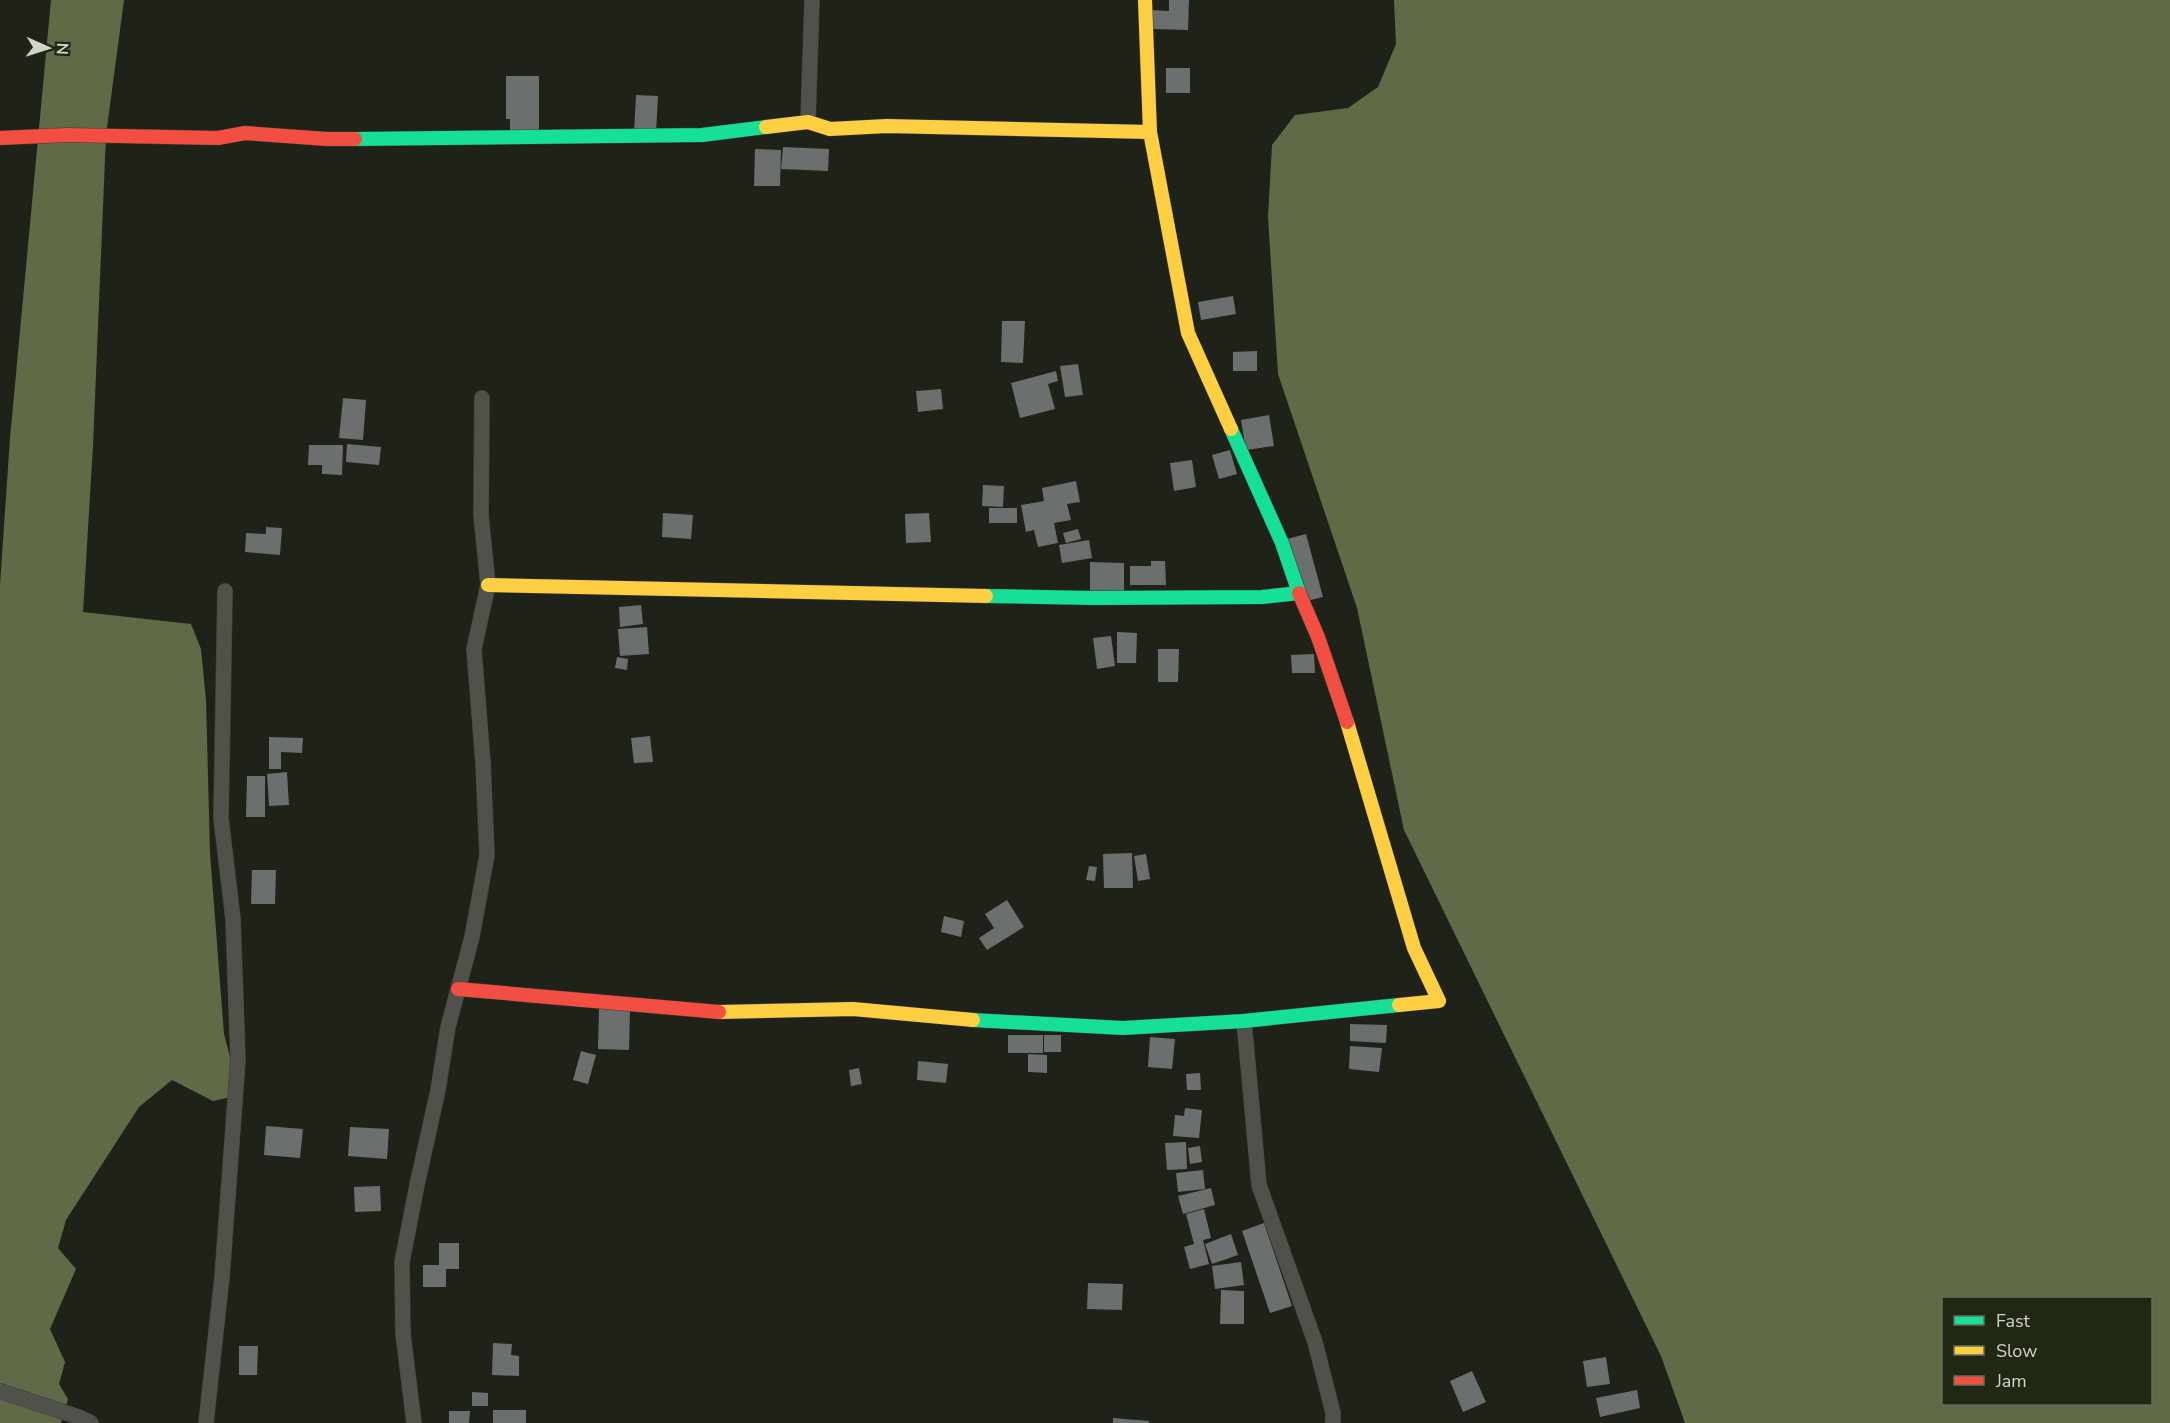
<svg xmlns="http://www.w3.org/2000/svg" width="2170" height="1423" font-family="'Nunito Sans',sans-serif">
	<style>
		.water { fill: #5f6b46; fill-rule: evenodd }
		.building { fill: #6b6f6e }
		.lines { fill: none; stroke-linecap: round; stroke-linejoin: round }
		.street-casing { stroke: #3b3e35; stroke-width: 16 }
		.fast-casing { stroke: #3b3e35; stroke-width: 15 }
		.slow-casing { stroke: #3b3e35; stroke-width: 15 }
		.jam-casing { stroke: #3b3e35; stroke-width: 15 }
		.street { stroke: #4f514a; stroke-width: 15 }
		.fast { stroke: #16e098; stroke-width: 14 }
		.slow { stroke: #ffcf43; stroke-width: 14 }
		.jam { stroke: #f24e42; stroke-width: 14 }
	</style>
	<rect width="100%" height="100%" fill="#1f2218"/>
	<path class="water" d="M51 0H124L106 135 93 446 83 612 191 624 201 649 206 700 210 853 224 1034 240 1095 213 1101 172 1080 139 1107 66 1220 58 1248 76 1269 50 1329 65 1362 59 1384 68 1399 61 1423H0V585L10 438Z
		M1394 0H2170V1423H1685L1661 1356 1404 830 1357 608 1278 374 1268 217 1272 145 1295 115 1348 108 1378 87 1396 44ZM2150 1298V1404H1944V1298Z"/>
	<path class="building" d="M1169 0H1189L1188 30 1152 29V10L1169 11Z
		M1166 68H1190V93H1166Z
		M506 76H539V135H510V119H506Z
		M636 95 658 96 656 134 634 133Z
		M783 147 829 149 828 171 781 169Z
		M755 149 781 150 780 186H754Z
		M1233 296 1236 314 1201 320 1198 302Z
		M1002 321H1025L1023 363 1001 362Z
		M1257 351V371H1233V352Z
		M1078 364 1083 395 1065 397 1060 366Z
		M1056 371 1058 381 1048 384 1055 409 1020 418 1011 383Z
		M941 389 943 409 918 412 916 391Z
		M343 398 366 400 363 440 339 438Z
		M1269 415 1274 446 1246 450 1241 420Z
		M347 444 381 447 379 465 346 462Z
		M309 445H343L342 475 322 474V465H308Z
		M1230 450 1237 474 1219 479 1212 455Z
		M1192 460 1196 487 1174 491 1170 463Z
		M1076 481 1080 502 1067 504 1071 520 1054 523 1058 543 1038 547 1034 530 1026 532 1021 505 1044 501 1042 488Z
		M983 485 1004 486 1003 507 982 506Z
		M989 508H1017V523H989Z
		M663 513 693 515 691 539 662 537Z
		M929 513 931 542 906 543 905 514Z
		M266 527 282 528 280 555 245 552 246 533 266 534Z
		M1078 529 1081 539 1066 543 1063 533Z
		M1306 534 1323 597 1303 602 1287 539Z
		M1089 540 1092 558 1062 563 1059 545Z
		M1151 561H1165L1166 585H1130V566H1151Z
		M1090 562 1124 563V592H1090Z
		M641 605 643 624 620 627 619 607Z
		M647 627 649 654 620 656 618 629Z
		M1117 632 1137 633 1136 663H1117Z
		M1111 636 1115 666 1097 669 1093 638Z
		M1158 649H1179L1178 682H1158Z
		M1314 654 1315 673H1292L1291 655Z
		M617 657 628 659 627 670 615 668Z
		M650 736 653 762 634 763 631 738Z
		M269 737 303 738 302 753 281 752V769H269Z
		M287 772 289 805 269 806 267 774Z
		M247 776H265V817H246Z
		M1132 853 1133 888H1104L1103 854Z
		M1146 854 1150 879 1138 881 1134 856Z
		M1089 866 1097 867 1095 881 1086 880Z
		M252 870H276L275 904H251Z
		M1007 900 1024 927 987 950 979 938 994 928 985 914Z
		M944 916 964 921 961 937 941 932Z
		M599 1009 630 1010 629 1050 598 1049Z
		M1350 1024 1387 1025 1386 1043 1350 1041Z
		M1008 1035H1043V1053H1008Z
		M1044 1035H1061V1052H1044Z
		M1150 1037 1175 1039 1172 1069 1148 1067Z
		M1350 1046 1382 1048 1379 1072 1349 1069Z
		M581 1051 596 1055 588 1084 573 1080Z
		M1028 1054 1047 1055V1073L1028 1072Z
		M918 1061 948 1064 946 1083 917 1080Z
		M859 1068 862 1084 851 1086 849 1070Z
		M1200 1073 1201 1090H1187L1186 1074Z
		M1185 1108 1202 1110 1199 1138 1173 1136 1175 1115 1184 1116Z
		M266 1126 303 1129 300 1158 264 1155Z
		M350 1127 389 1129 387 1159 348 1156Z
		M1186 1142 1187 1169 1167 1170 1165 1143Z
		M1200 1146 1202 1162 1190 1164 1188 1148Z
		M1203 1170 1205 1189 1178 1192 1176 1173Z
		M380 1186 381 1211 355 1212 354 1187Z
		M1211 1188 1215 1205 1183 1214 1178 1196Z
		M1204 1209 1211 1238 1203 1240 1209 1264 1190 1269 1184 1247 1194 1244 1186 1214Z
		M1264 1223 1292 1306 1270 1313 1242 1231Z
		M1231 1234 1238 1255 1212 1264 1205 1244Z
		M439 1243H459V1269H446V1287H423V1265H439Z
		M1241 1262 1244 1285 1215 1289 1212 1266Z
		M1088 1283 1123 1284 1122 1310 1087 1309Z
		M1221 1290 1244 1291V1324H1220Z
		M493 1343 512 1344 511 1355 519 1356V1376L492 1375Z
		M239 1346H258L257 1375H239Z
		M1606 1357 1610 1384 1587 1387 1583 1361Z
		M1472 1371 1486 1402 1463 1412 1450 1381Z
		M1637 1390 1640 1408 1600 1417 1596 1398Z
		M472 1392 488 1393V1406H472Z
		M493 1410H526V1423H493Z
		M449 1411H470L469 1423H449Z
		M1113 1418 1149 1421V1423H1113Z"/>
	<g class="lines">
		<defs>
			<path id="street" d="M808 122 812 0
				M1244 1021 1259 1185 1315 1342 1333 1413V1423
				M0 1391 79 1417 91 1423
				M206 1423 222 1277 238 1060 233 919 221 818 225 591
				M414 1423 403 1334 402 1262 417 1185 438 1090 448 1027 472 937 487 855 483 763 474 649 488 585 481 515 482 398"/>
			<path id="fast" d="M355 139 702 135 766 127
				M986 596 1094 598 1262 597 1299 593 1282 543 1231 429
				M973 1020 1123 1028 1244 1021 1399 1005"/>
			<path id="slow" d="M1145 0 1150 132 1188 333 1231 429
				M766 127 808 122 830 129 887 126 1150 132
				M488 585 986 596
				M1347 722 1414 948 1439 1001 1399 1005
				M719 1012 853 1009 973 1020"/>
			<path id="jam" d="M0 138 67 135 218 138 245 133 327 139H355
				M1299 593 1318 637 1347 722
				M458 989 719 1012"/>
		</defs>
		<use href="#street" class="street-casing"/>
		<use href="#fast" class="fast-casing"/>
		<use href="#slow" class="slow-casing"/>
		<use href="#jam" class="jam-casing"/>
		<use href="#street" class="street"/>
		<use href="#fast" class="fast"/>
		<use href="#slow" class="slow"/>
		<use href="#jam" class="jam"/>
	</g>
	<rect x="1942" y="1297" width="210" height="108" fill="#202713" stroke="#676d5c" stroke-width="1.5"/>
	<rect x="1954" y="1316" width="30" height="9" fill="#16e098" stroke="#676d5c" stroke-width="1.5"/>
	<text x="1996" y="1327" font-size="18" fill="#d1d5c9">Fast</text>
	<rect x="1954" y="1346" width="30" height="9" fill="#ffcf43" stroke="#676d5c" stroke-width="1.5"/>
	<text x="1996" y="1357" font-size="18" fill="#d1d5c9">Slow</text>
	<rect x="1954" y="1376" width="30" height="9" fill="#f24e42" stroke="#676d5c" stroke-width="1.5"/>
	<text x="1996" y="1387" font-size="18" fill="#d1d5c9">Jam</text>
	<g transform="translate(48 48) rotate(93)" stroke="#202713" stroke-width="4.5" paint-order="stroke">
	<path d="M0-4.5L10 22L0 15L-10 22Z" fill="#d1d5c9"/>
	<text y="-9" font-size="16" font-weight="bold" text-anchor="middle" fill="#d1d5c9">N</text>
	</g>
</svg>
